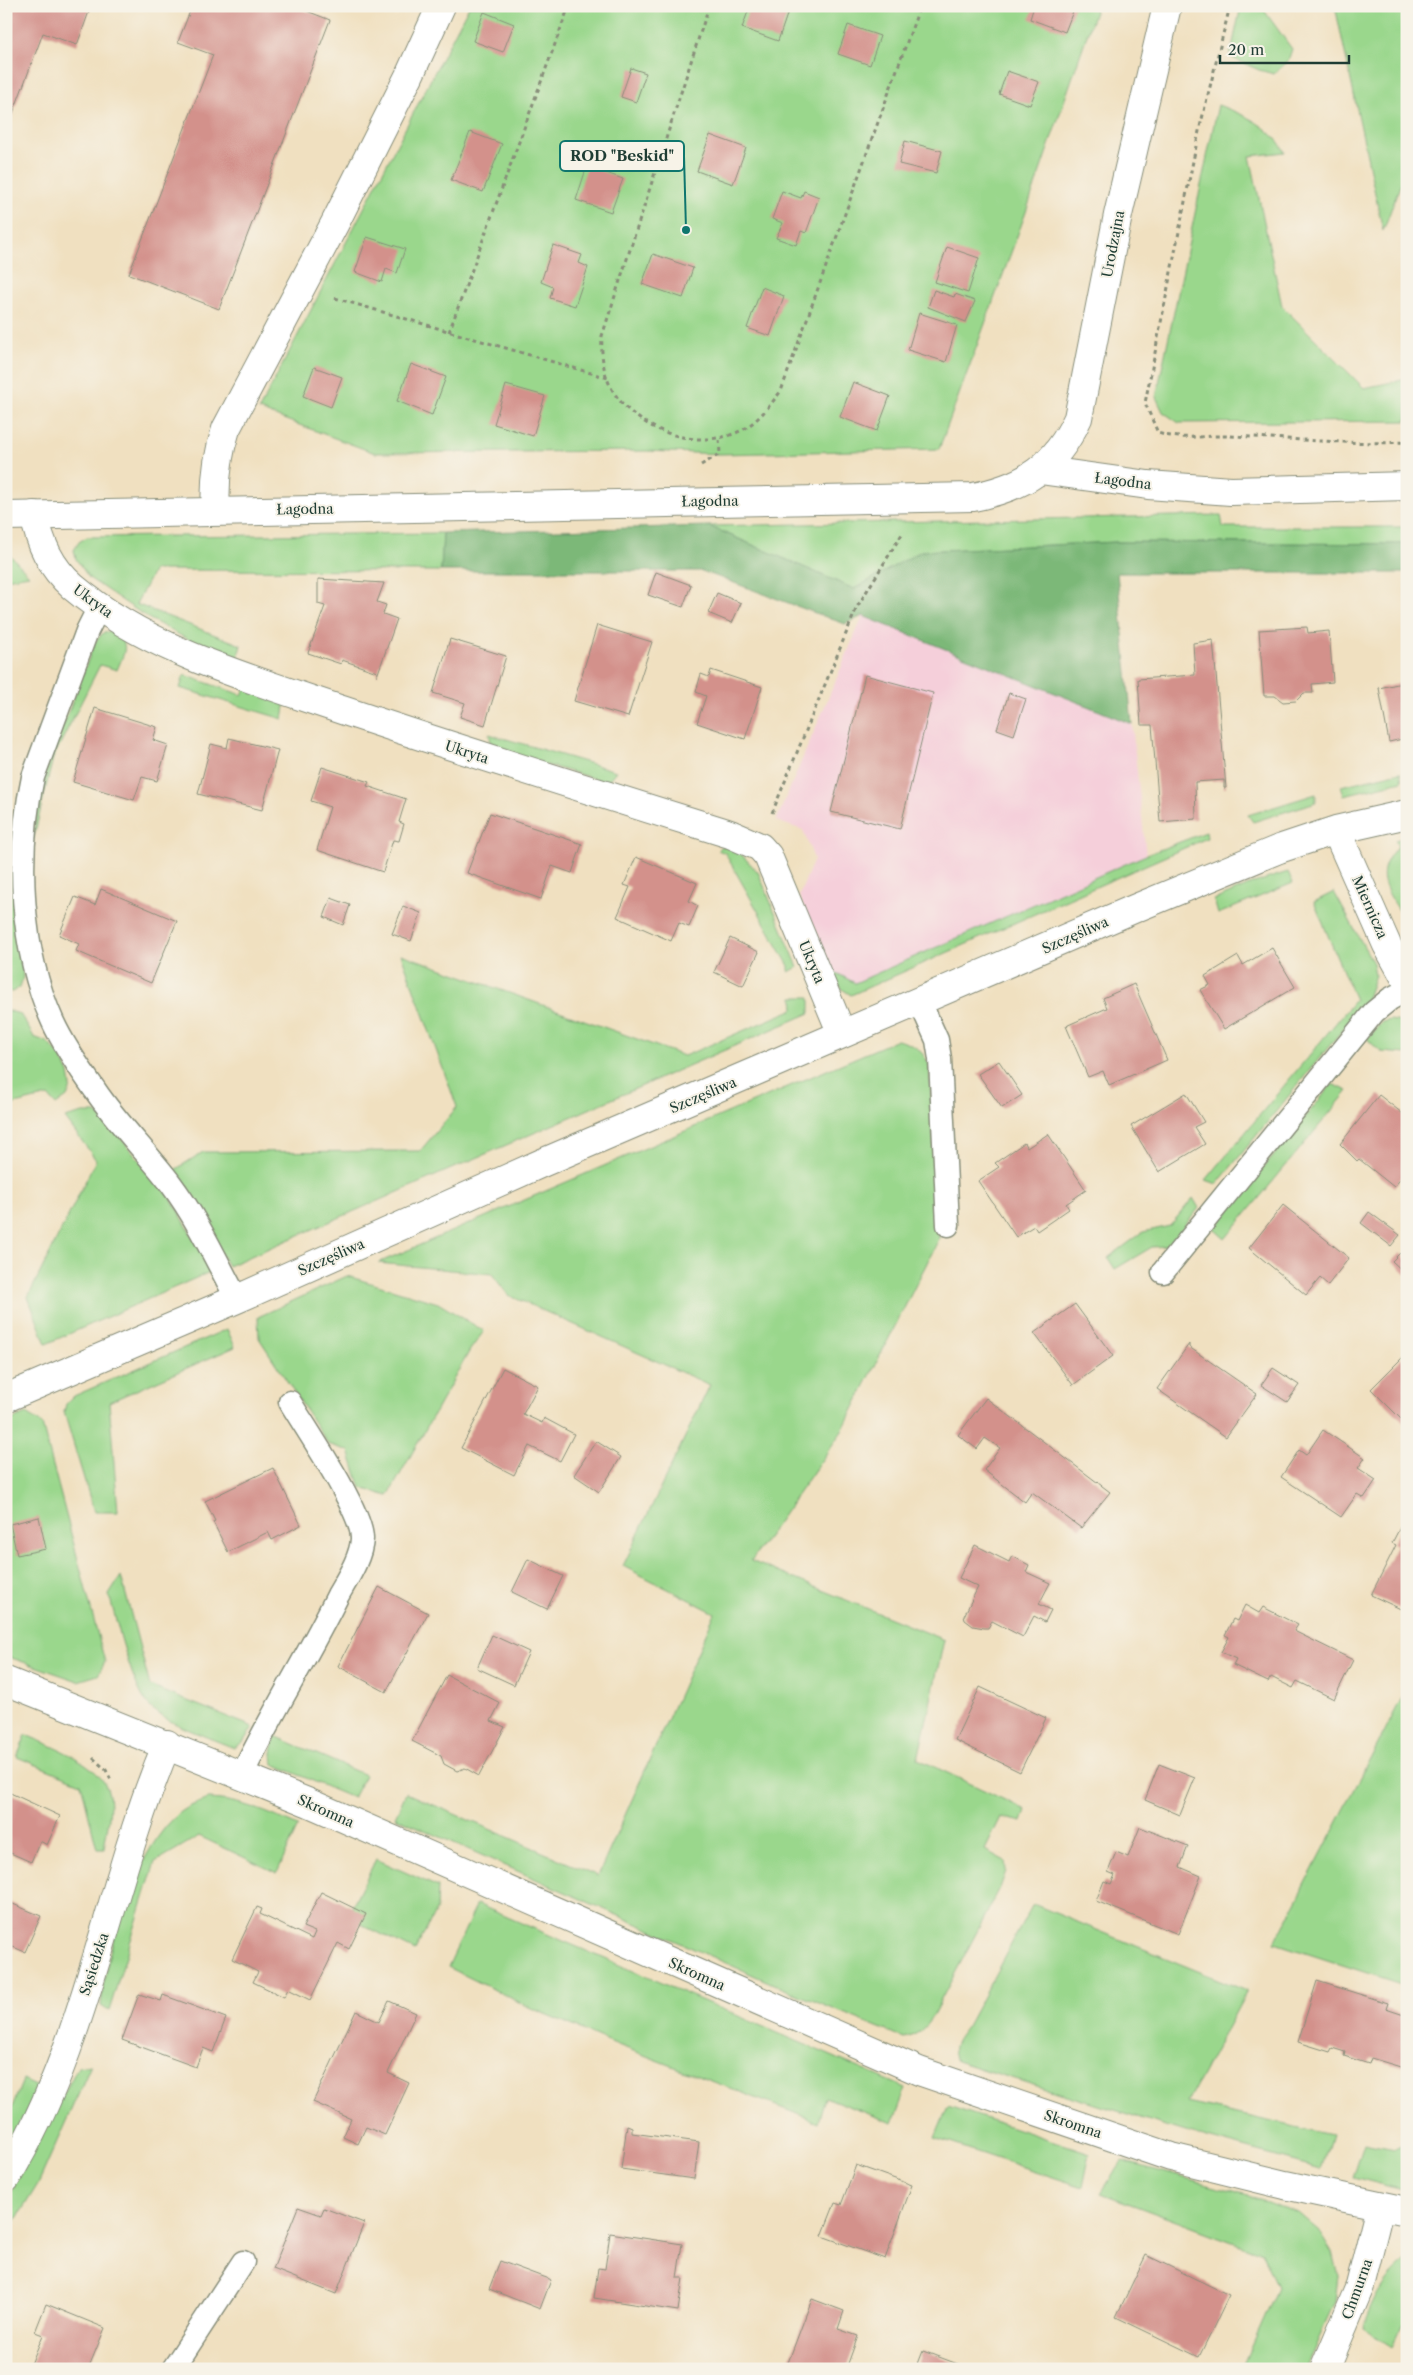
<svg xmlns="http://www.w3.org/2000/svg" width="1413" height="2375" font-family="'Libre Caslon Text',serif">
	<style>
		.built { fill: #f5cfda }
		.green { fill: #9ad78c; stroke: #5c8a60 }
		.forest { fill: #7bb878; stroke: #4d7a56 }
		.building { fill: #d3918b }
		.lines { fill: none; stroke-linecap: round; stroke-linejoin: round }
		.service-casing { stroke: #888e7a; stroke-width: 25 }
		.minor-casing { stroke: #888e7a; stroke-width: 30 }
		.tertiary-casing { stroke: #888e7a; stroke-width: 30 }
		.path { stroke: #888e7a; stroke-width: 3; stroke-dasharray: 4 4; stroke-linecap: butt }
		.service { stroke: #fff; stroke-width: 22 }
		.minor { stroke: #fff; stroke-width: 28 }
		.tertiary { stroke: #fff; stroke-width: 28 }
		.labels { text-anchor: middle; stroke-width: 4; stroke-linejoin: round; paint-order: stroke }
		.street-label { font-size: 14px; fill: #1f3d34; stroke: #f7f3e8 }
		.leader { fill: none; stroke: #0f766e; stroke-width: 2 }
		.callout-dot { fill: #0f766e; stroke: #f7f3e8; stroke-width: 2 }
		.callout { fill: #f7f3e8; stroke: #0f766e; stroke-width: 2 }
		.callout-label { font-size: 15px; text-anchor: middle; font-weight: bold; fill: #1f3d34 }
	</style>
	<rect width="100%" height="100%" fill="#f7f3e8"/>
	<filter id="ink" filterUnits="userSpaceOnUse"><feTurbulence type="fractalNoise" baseFrequency=".02" numOctaves="2"/><feDisplacementMap in="SourceGraphic" scale="10" xChannelSelector="R" yChannelSelector="G"/><feConvolveMatrix kernelMatrix="1 2 1 2 8 2 1 2 1" color-interpolation-filters="sRGB"/></filter>
	<filter id="wash" filterUnits="userSpaceOnUse"><feTurbulence type="fractalNoise" baseFrequency=".0096" numOctaves="4" result="noise"/><feDisplacementMap in="SourceGraphic" scale="20" xChannelSelector="R" yChannelSelector="G"/><feGaussianBlur stdDeviation="1.12" result="paint"/><feColorMatrix in="noise" values="0 0 0 0 0 0 0 0 0 0 0 0 0 0 0 0 0 1.4 0 .05"/><feComposite in="paint" operator="in"/></filter>
	<g filter="url(#wash)">
		<rect width="100%" height="100%" fill="#f0e0c0"/>
		<path class="built" d="M863 616 1132 724 1146 855 855 983 829 969 799 896 814 859 803 830 776 821Z"/>
		<path class="green" d="M469 6H1097L1026 212 939 449 720 454 646 451 375 453 259 410Z
			M1241 6H1261L1292 49 1288 61 1274 74 1259 70 1230 57Z
			M1335 6H1407V167L1383 231Z
			M1218 105C1245 115 1271 126 1285 152L1250 156 1282 306 1364 388 1407 379V421L1179 423 1163 412 1156 397Z
			M1221 515 1223 527H1407V544L1117 542 921 551 854 589 709 526Z
			M443 533 441 571 154 570 136 604 241 645 237 660 187 639 148 618 89 578 76 559 74 550 79 542 87 537Z
			M6 553 13 558 29 575 6 579Z
			M111 631C131 643 125 651 117 670L100 665 53 758 32 845 39 789 95 642 103 633Z
			M184 675 242 695 246 686 286 700 283 719 180 688Z
			M489 734 616 771 607 782 493 750Z
			M1400 772 1402 781 1344 795 1341 786Z
			M1316 794V802L1253 822 1248 815Z
			M1206 832 1207 838 851 995 842 989 829 969 855 983 1146 855Z
			M1407 837V923C1389 892 1369 877 1398 846L1395 840Z
			M729 846 737 850 758 872 798 967 789 972V966L725 853 718 850 721 847Z
			M7 864 14 868 23 977 20 987 12 992 6 991Z
			M1288 872 1293 883 1218 914 1214 900 1254 883Z
			M1334 892 1373 963 1375 975 1366 1001 1217 1184 1206 1180 1355 1000 1314 902Z
			M401 954 684 1056 794 1009 793 997H810V1013L228 1266 173 1171 203 1152 420 1151 457 1107Z
			M6 1010 20 1014 34 1037 47 1042 60 1055 69 1073 71 1087 67 1097 56 1105 48 1096 6 1106Z
			M1390 1020 1407 1023V1054L1381 1052 1367 1039 1382 1022Z
			M897 1040C914 1044 921 1049 929 1064L939 1239 842 1431 751 1561 944 1640 918 1759 1026 1810 1022 1822 1001 1817 985 1850 1005 1861 1006 1871 1000 1888 932 2017C924 2029 918 2035 904 2038L787 1990 395 1817 406 1793 598 1876 715 1613 623 1566 710 1385 508 1295 492 1274 378 1263Z
			M1332 1084 1348 1091 1225 1239 1214 1229Z
			M83 1113H96L107 1121 171 1198 212 1271 46 1344 28 1297 96 1160 65 1118Z
			M1193 1198 1199 1208 1169 1246 1152 1247 1115 1269 1108 1258 1143 1232 1170 1226Z
			M347 1276 438 1303 484 1331 470 1350 388 1496 361 1488 349 1451 328 1444 259 1338 258 1317Z
			M227 1329 235 1347 109 1402 118 1512H94L64 1412 66 1404 74 1396Z
			M26 1414 42 1424 105 1662 98 1675 78 1681 6 1656V1422Z
			M121 1576 150 1686 253 1727 243 1742 234 1748C213 1739 162 1722 149 1706 132 1687 117 1622 109 1595Z
			M1407 1688V1986L1275 1943Z
			M26 1735C51 1746 104 1764 109 1795 112 1812 106 1832 104 1849H97L81 1783 17 1757Z
			M275 1736 365 1775 353 1798 273 1764 272 1753Z
			M208 1799C241 1800 268 1813 298 1826L277 1873 199 1836 155 1862 109 2011 101 2006C105 1953 133 1859 172 1820 182 1809 194 1804 208 1799Z
			M376 1859 438 1887 437 1908 415 1951 361 1924 352 1907Z
			M477 1904 906 2088 893 2123 825 2097 818 2122 618 2045 531 2008 448 1967Z
			M1033 1904 1247 1991 1187 2103 1331 2135 1321 2169 1189 2133 956 2061C949 2046 958 2038 967 2026Z
			M91 2065 38 2184 6 2236V2201L78 2067Z
			M23 2080 38 2087 6 2158V2122Z
			M948 2106 1090 2153 1083 2187 935 2138Z
			M1364 2143 1395 2149 1407 2143V2191L1353 2177Z
			M1122 2161 1263 2199 1298 2213 1319 2231 1332 2252 1338 2277 1335 2301 1305 2369H1242L1278 2288 1262 2253 1101 2193Z
			M1407 2261V2318L1393 2347 1363 2327C1373 2300 1383 2278 1407 2261Z"/>
		<path class="forest" d="M709 526 854 589 921 551 1117 542 1407 544V573H1117L1132 724 863 616 845 624 702 571H441L443 533Z"/>
		<g id="blocks">
			<path class="building" d="M6 6H91L77 45 43 33 6 132Z
				M192 6H294L330 20 219 309 129 274 213 55 178 42Z
				M750 6H790L778 41 742 28Z
				M1034 6H1075L1065 32 1030 19Z
				M484 12 514 24 503 52 473 41Z
				M848 25 880 36 870 65 838 54Z
				M631 68 646 73 636 102 621 97Z
				M1007 71 1039 82 1030 105 999 94Z
				M470 132 502 144 483 192 451 180Z
				M710 135 746 148 733 184 697 171Z
				M905 141 942 151 936 173 899 164Z
				M587 166 623 179 611 212 576 200Z
				M782 191 801 198 804 191 819 197 806 233 801 231 796 245 776 238 783 223 772 219Z
				M367 237 405 249 397 273 386 269 382 282 355 272Z
				M553 245 582 255 579 263 588 267 575 306 550 298 553 287 541 282Z
				M947 247 979 258 968 293 935 282Z
				M653 254 693 268 683 298 642 284Z
				M762 287 784 296 770 336 747 328Z
				M934 290 954 297 955 294 975 301 966 322 928 307Z
				M919 313 957 325 946 362 908 350Z
				M411 364 446 377 432 415 397 401Z
				M314 367 342 377 331 407 303 396Z
				M853 382 890 396 877 431 840 417Z
				M506 385 545 396 533 436 494 424Z
				M656 572 691 585 683 607 648 595Z
				M318 579 384 583 377 602 386 605 383 614 397 619 377 676V672L342 660 341 664 308 653 325 606 318 604Z
				M717 593 741 603 732 623 708 613Z
				M597 625 652 642 628 717 574 701Z
				M1307 627 1308 633 1329 631 1333 682 1312 684 1313 693H1304L1296 701 1283 702 1275 696H1264L1259 630Z
				M450 639 506 656 485 725 460 717 465 703 433 693Z
				M1213 640 1226 788H1224V780L1195 782 1196 819 1160 822 1152 725H1141L1138 679 1195 675 1193 643Z
				M711 670 762 687 745 739 697 723 706 696 696 692 701 674 709 677Z
				M865 675 933 693 900 829 831 812Z
				M1407 682V738L1389 742 1379 688Z
				M1009 693 1026 699 1014 735 997 729Z
				M95 708 157 727 153 740 168 745 157 781 142 777 134 800 73 782Z
				M229 738 278 750 262 810 198 794 211 744 227 748Z
				M322 767 369 782 367 786 406 799 399 822 404 824 399 841 393 840 383 872 317 850 330 807 311 801Z
				M490 813 582 844 572 873 552 866 541 899 467 873Z
				M636 857 697 883 689 901 698 906 689 927 679 923 671 941 617 917 630 887 624 885Z
				M101 889 177 921 151 983 76 951 79 944 59 935 75 897 95 905Z
				M331 898 350 905 343 925 324 917Z
				M403 906 421 913 411 941 392 934Z
				M730 938 759 952 743 986 714 972Z
				M1272 948 1295 987 1224 1029 1200 990 1210 985 1205 976 1238 956 1243 965Z
				M1134 984 1167 1060 1109 1085 1103 1071 1088 1077 1066 1026 1107 1008 1103 998Z
				M999 1061 1022 1095 1002 1108 978 1074Z
				M1186 1093 1204 1122 1194 1127 1205 1144 1159 1172 1131 1126Z
				M1379 1095 1407 1117V1171L1394 1187 1359 1159 1357 1161 1340 1144Z
				M1048 1134 1086 1190 1066 1204 1069 1209 1037 1231 1034 1226 1016 1237 978 1181 999 1167 995 1163 1024 1143 1027 1148Z
				M1283 1205 1349 1258 1328 1285 1320 1278 1306 1295 1249 1248Z
				M1369 1212 1400 1235 1391 1246 1361 1223Z
				M1400 1253 1407 1260V1275L1392 1261Z
				M1075 1304 1113 1356 1073 1385 1034 1333Z
				M1189 1344V1347L1257 1394 1226 1437 1157 1389Z
				M1407 1353V1425L1371 1389Z
				M503 1368 538 1386 523 1414 542 1423 544 1418 574 1434 560 1461 529 1446 514 1475 461 1448Z
				M1273 1368 1299 1385 1287 1402 1261 1385Z
				M986 1398 1110 1492 1081 1528 1032 1492 1025 1502 984 1470 1000 1448 985 1438 977 1449 958 1435Z
				M1323 1430 1365 1458 1358 1468 1376 1480 1364 1498 1357 1494 1341 1517 1281 1477 1299 1450 1306 1455Z
				M596 1441 621 1457 599 1492 574 1475Z
				M273 1468 301 1525 272 1540 268 1532 228 1552 213 1522 215 1521 205 1501Z
				M1407 1514V1612L1371 1595 1396 1545 1392 1543Z
				M39 1517 46 1549 17 1555 10 1524Z
				M975 1545 1009 1562 1012 1556 1029 1565 1026 1572 1050 1583 1039 1604 1051 1610 1045 1622 1034 1616 1023 1637 992 1621 988 1628H984L973 1626 965 1620 964 1616 978 1587 959 1578Z
				M528 1559 563 1576 547 1609 512 1592Z
				M379 1587 428 1613 386 1692 338 1666Z
				M1245 1605 1259 1613 1263 1607 1298 1625 1294 1631 1353 1660 1334 1699 1297 1681 1293 1688 1271 1677 1268 1682 1233 1665 1236 1659 1221 1652 1229 1637 1225 1635 1233 1619 1237 1621Z
				M492 1635 529 1652 514 1685 477 1668Z
				M447 1675 500 1703 491 1721 505 1727 479 1776 465 1768 457 1771 444 1764 441 1756 412 1741Z
				M980 1687 1046 1718 1020 1772 955 1740Z
				M1159 1764 1195 1778 1180 1815 1145 1800Z
				M6 1791 60 1816 47 1845 40 1841 31 1862 6 1851Z
				M1140 1827 1188 1846 1180 1867 1201 1876 1178 1934 1096 1901 1104 1881 1111 1884 1115 1875 1108 1872 1116 1852 1128 1857Z
				M321 1892 366 1914 349 1949 338 1943 310 2000 288 1989 284 1997 253 1982 258 1972 232 1959 257 1907 262 1909 260 1914 312 1939 315 1932 303 1927Z
				M6 1901 41 1916 25 1952 6 1944Z
				M1317 1981 1388 2003 1386 2009 1407 2016V2069L1371 2058 1369 2064 1344 2056 1345 2052 1332 2048 1330 2052 1298 2042Z
				M139 1994 161 2001 163 1995 226 2018 213 2052 203 2048 196 2067 122 2040Z
				M389 2001 416 2013 388 2073 409 2083 385 2135 366 2127 358 2144 343 2137 351 2119 313 2102 356 2011 379 2022Z
				M627 2125 632 2127V2133L699 2142 694 2179 621 2169Z
				M856 2165 912 2185 885 2259 822 2236 835 2203 841 2205Z
				M298 2207 321 2215 324 2208 364 2223 336 2294 273 2269Z
				M610 2233 682 2244 677 2278H683L678 2311 594 2298 598 2268 605 2269Z
				M1146 2255 1229 2295 1199 2357 1116 2317Z
				M500 2261 551 2280 540 2309 489 2289Z
				M812 2299 844 2311 838 2329 858 2336 846 2369 786 2368Z
				M46 2304 105 2328 88 2369H29L43 2335 35 2332Z
				M923 2351 971 2369H916Z"/>
		</g>
	</g>
	<g filter="url(#ink)">
		<use href="#blocks" fill-opacity="0" stroke="#888e7a" stroke-width="1"/>
		<g class="lines">
			<defs>
				<path id="service" d="M99 607 87 631 33 777C16 854 20 950 53 1022 64 1046 80 1069 95 1090 117 1123 147 1152 171 1184 198 1220 216 1260 237 1299
					M919 1000 937 1040 940 1059 948 1225
					M1163 1272 1374 1012 1390 999 1407 990
					M242 1775C271 1714 308 1656 338 1595 347 1579 361 1558 362 1539 363 1512 306 1429 290 1402
					M173 2369 243 2262"/>
				<path id="minor" d="M1040 470 1148 485 1231 491 1407 486
					M216 511C214 482 217 457 226 429L335 223 409 76 441 6
					M34 515C40 543 50 567 73 587 149 651 252 679 345 711 473 754 602 794 730 834L760 847 768 856 842 1034
					M1336 830 1387 945 1407 981
					M6 1398 237 1299 542 1163 1136 908 1279 849 1336 830 1407 814
					M6 1681 307 1802 919 2071 1171 2157 1285 2185 1407 2211
					M6 2178C88 2046 107 1886 167 1744
					M1325 2369 1360 2286 1380 2206"/>
				<path id="tertiary" d="M6 516 973 497C1025 487 1055 467 1078 418L1118 215 1167 6"/>
			</defs>
			<use href="#service" class="service-casing"/>
			<use href="#minor" class="minor-casing"/>
			<use href="#tertiary" class="tertiary-casing"/>
			<path class="path" d="M709 6 602 336C601 355 603 374 613 391 638 432 701 453 744 429 760 419 770 405 781 391L920 6
				M1230 6 1199 131 1145 403 1158 433C1182 441 1206 435 1230 436 1289 438 1348 445 1407 442
				M335 298 608 378
				M449 332 569 6
				M701 465 720 454 719 438
				M772 813 857 607 902 534
				M93 1758 106 1770 112 1782"/>
			<use href="#service" class="service"/>
			<use href="#minor" class="minor"/>
			<use href="#tertiary" class="tertiary"/>
		</g>
	</g>
	<g class="labels">
		<g class="street-label">
			<text transform="translate(1113 244) rotate(-79)" y="5">Urodzajna</text>
			<text transform="translate(1123 481) rotate(7)" y="5">Łagodna</text>
			<text transform="translate(710 501) rotate(-1)" y="5">Łagodna</text>
			<text transform="translate(305 509) rotate(-1)" y="5">Łagodna</text>
			<text transform="translate(93 601) rotate(36)" y="5">Ukryta</text>
			<text transform="translate(467 752) rotate(18)" y="5">Ukryta</text>
			<text transform="translate(1370 907) rotate(66)" y="5">Miernicza</text>
			<text transform="translate(1075 935) rotate(-24)" y="5">Szczęśliwa</text>
			<text transform="translate(812 962) rotate(67)" y="5">Ukryta</text>
			<text transform="translate(703 1095) rotate(-23)" y="5">Szczęśliwa</text>
			<text transform="translate(331 1257) rotate(-24)" y="5">Szczęśliwa</text>
			<text transform="translate(326 1811) rotate(24)" y="5">Skromna</text>
			<text transform="translate(94 1964) rotate(-72)" y="5">Sąsiedzka</text>
			<text transform="translate(697 1974) rotate(24)" y="5">Skromna</text>
			<text transform="translate(1073 2124) rotate(19)" y="5">Skromna</text>
			<text transform="translate(1357 2289) rotate(-70)" y="5">Chmurna</text>
		</g>
	</g>
	<path class="leader" d="M686 230L684 156"/>
	<circle class="callout-dot" cx="686" cy="230" r="5"/>
	<rect class="callout" x="560" y="141" width="124" height="30" rx="5"/>
	<g class="callout-label">
		<text x="622" y="161">ROD "Beskid"</text>
	</g>
	<rect width="1413" height="2375" fill="none" stroke="#f7f3e8" stroke-width="25"/>
	<path d="M1220 55v8h129v-8" fill="none" stroke="#1f3d34" stroke-width="2.5"/>
	<text x="1228" y="55" font-size="15" fill="#1f3d34" stroke="#f7f3e8" stroke-width="4" paint-order="stroke">20 m</text>
</svg>
